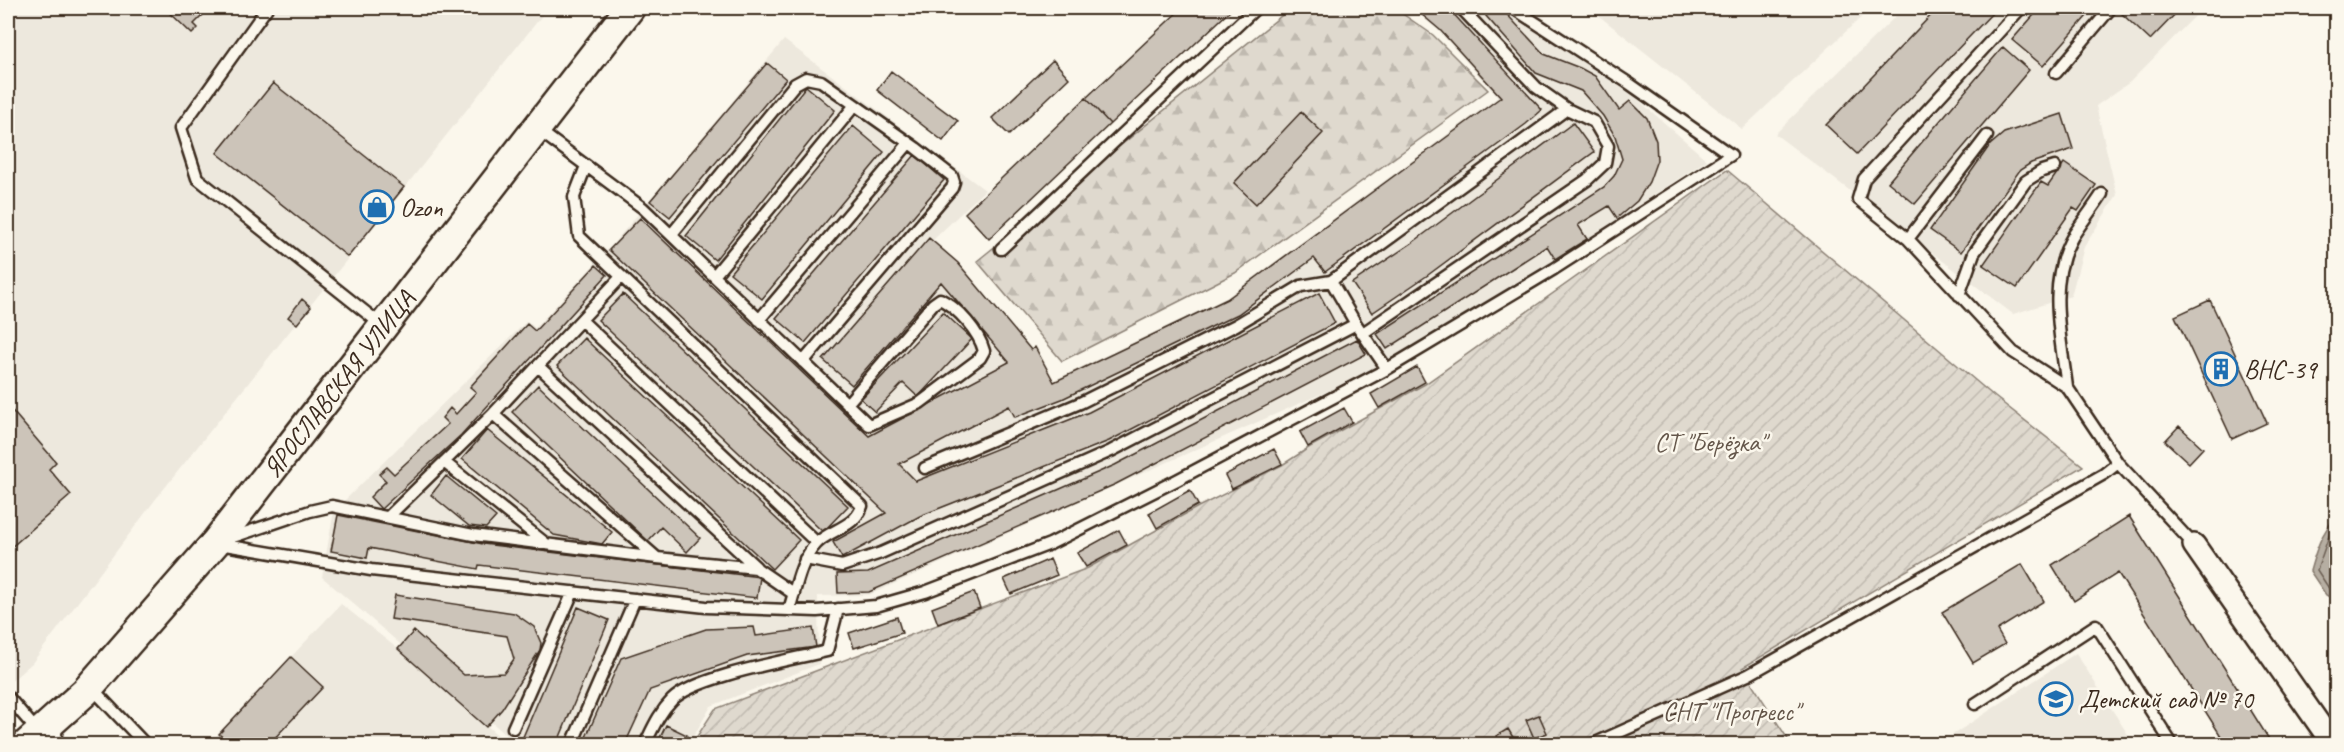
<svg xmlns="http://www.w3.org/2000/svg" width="2344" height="752" font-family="Caveat,sans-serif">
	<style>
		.built { fill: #ede8dd }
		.forest { fill: url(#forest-firs); stroke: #8d8276; stroke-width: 1.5 }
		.garden { fill: url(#garden-furrows); stroke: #8d8276; stroke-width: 1.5 }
		.water { fill: #b6aea2; stroke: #85796d; stroke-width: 1.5 }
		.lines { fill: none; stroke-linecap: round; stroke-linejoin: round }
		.shore { stroke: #6c5f53; stroke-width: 1.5 }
		.building { fill: #ccc4b9; stroke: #3b2a1e; stroke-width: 1.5 }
		.lane-casing { stroke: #3b2a1e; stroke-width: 15 }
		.street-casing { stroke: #3b2a1e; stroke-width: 26 }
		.secondary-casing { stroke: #3b2a1e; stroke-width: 33 }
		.lane { stroke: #fbf7ec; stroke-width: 10 }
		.street { stroke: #fbf7ec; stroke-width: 21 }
		.secondary { stroke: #fbf7ec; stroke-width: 28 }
		.labels { text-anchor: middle; stroke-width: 5; stroke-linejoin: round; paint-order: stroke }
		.poi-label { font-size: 26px; fill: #3b2a1e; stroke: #fbf7ec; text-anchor: start }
		.street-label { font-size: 26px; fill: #3b2a1e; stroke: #fbf7ec }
		.park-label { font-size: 26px; fill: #64564a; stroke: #fbf7ec }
	</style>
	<defs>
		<pattern id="forest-firs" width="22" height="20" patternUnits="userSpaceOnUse" patternTransform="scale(1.5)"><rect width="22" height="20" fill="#dfd9ce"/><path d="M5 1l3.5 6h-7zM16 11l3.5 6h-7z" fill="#c0bab0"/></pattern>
		<pattern id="garden-furrows" width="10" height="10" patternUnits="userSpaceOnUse" patternTransform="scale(1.5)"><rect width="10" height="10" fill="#dfd9ce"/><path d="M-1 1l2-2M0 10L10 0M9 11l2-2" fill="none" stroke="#c0bab0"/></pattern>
	</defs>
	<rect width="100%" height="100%" fill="#fbf7ec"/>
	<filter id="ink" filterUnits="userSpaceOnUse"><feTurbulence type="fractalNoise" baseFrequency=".0167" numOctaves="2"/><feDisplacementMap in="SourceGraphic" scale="12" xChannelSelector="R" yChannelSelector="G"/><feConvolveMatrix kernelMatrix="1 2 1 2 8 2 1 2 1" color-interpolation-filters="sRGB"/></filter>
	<g filter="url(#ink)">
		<path class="built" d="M8 8H548L155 500 32 663 8 684Z
			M1412 8H1508L1637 99 1707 160 1555 260 1386 365 869 595 818 596 819 664 711 706 689 744H517L322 577 334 511 527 321 535 328 608 250 784 40 985 190 933 240 959 263 1031 349 1036 346 1054 380 1226 298 1498 97 1439 31Z
			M1589 8H1871L1742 129Z
			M1904 8H2203L2130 82 2096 106 2117 195 2084 247 2071 296 2013 314 1775 134Z
			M341 604 398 649 508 744H209Z
			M2076 653 2134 744H1939Z"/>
		<path class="forest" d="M1291 8H1394L1433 35 1488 90 1235 273 1062 361 977 261Z"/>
		<path class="garden" d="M1727 170 1995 397 2083 466 1742 668 1791 744H692L715 709 1088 568 1198 507 1282 465 1310 447 1425 384Z"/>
		<path class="water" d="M2336 517V601L2326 595 2310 571C2316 550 2321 533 2336 517Z"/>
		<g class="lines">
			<path class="shore" d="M2336 526 2330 533 2317 570 2330 590 2336 594"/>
		</g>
		<path class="building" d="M165 8H210L194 24 198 28 192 34Z
			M1182 8H1233L1110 124 1086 98Z
			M1414 8H1448L1542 110 1526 124 1325 272 1314 258 1238 314 1062 399 1015 417 1009 406 899 464 916 481 1089 412 1319 293 1335 323 1109 441 920 516 842 558 833 542 886 513 609 250 640 218 869 436 1009 362 941 282 852 385 823 360 929 238 958 263 1031 350 1035 347 1054 382 1227 299 1501 97 1440 30Z
			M1496 8H1501L1544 54 1580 68 1595 76 1619 110 1630 101 1647 118 1656 141 1657 160 1649 182 1637 201 1617 218 1609 206 1578 225 1587 239 1555 259 1547 246 1387 349 1377 334 1604 187 1614 176 1622 159 1615 136 1603 116 1581 91 1536 73 1486 16Z
			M1938 8H1997L1857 154 1826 125Z
			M2040 8H2094L2043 66 2012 40Z
			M2126 8H2181L2150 40 2121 13Z
			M2003 47 2029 70 1915 204 1888 182Z
			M1053 60 1069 78 1009 135 992 118Z
			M767 63 786 79 670 217 650 201Z
			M891 71 958 121 943 141 877 90Z
			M273 83 404 187 348 257 217 153Z
			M806 86 835 110 715 260 686 236Z
			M1086 98 1110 124 989 239 965 213Z
			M1301 112 1323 133 1256 204 1234 183Z
			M2062 114 2073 149 2031 163 2020 170 1961 252 1930 230 1990 145 2004 133Z
			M1573 123 1594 152 1428 275 1372 313 1352 283 1412 243Z
			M853 126 884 152 762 299 730 273Z
			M915 155 944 180 805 343 776 318Z
			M2064 163 2096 185 2078 211 2073 208 2017 288 1983 265 2041 182 2048 186Z
			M596 265 607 275 461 435 381 509 370 497 386 481 379 474 387 467 394 474 448 424 442 418 450 408 456 414 476 392 470 387 527 324 535 331Z
			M623 294 848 506 823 532 598 320Z
			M302 299 311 307 297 324 288 317Z
			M2210 300 2267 423 2232 439 2175 316Z
			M943 312 972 339 918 397 903 383 875 412 861 399Z
			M584 338 799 540 772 569 557 366Z
			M1357 339 1366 354 1116 484 869 592 838 593 837 574 868 573 1115 465Z
			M1417 367 1425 382 1379 408 1371 394Z
			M538 385 700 538 687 552 661 527 648 541 512 412Z
			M8 406 56 462 49 469 71 495 8 550Z
			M1344 408 1352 422 1308 447 1300 432Z
			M2179 426 2203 448 2189 463 2165 441Z
			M487 430 612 532 602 544 554 535 462 459Z
			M1274 449 1282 464 1232 489 1225 475Z
			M446 476 496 517 486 528 469 526 431 495Z
			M1190 490 1198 505 1157 528 1149 513Z
			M338 515 483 544 760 577 757 598 479 565 478 569 369 548 367 558 331 551Z
			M2129 516 2272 744H2226L2118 573 2074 601 2052 565Z
			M1119 530 1127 545 1086 567 1077 553Z
			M1050 559 1057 575 1011 594 1004 579Z
			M2022 564 2044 601 1997 630 2005 644 1973 663 1942 612Z
			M974 592 980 608 938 624 932 608Z
			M395 595 514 613 534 627 541 643 540 650 502 709 486 727 398 649 414 631 464 675 504 673 514 659 507 636 391 619Z
			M578 607 609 620 557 744H520Z
			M897 617 902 633 854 648 849 633Z
			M754 627 756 636 813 628 816 647 747 656 650 690 625 744H583L621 658 706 629Z
			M291 657 323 687 269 744H230L219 734Z
			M1539 715 1547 733 1534 738 1526 720Z
			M666 725 687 735 682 744H657Z
			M1508 729 1517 744H1501L1496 736Z"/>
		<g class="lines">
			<defs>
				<path id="lane" d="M267 8 181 128 197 178 383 326
					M2021 8 1864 179 1858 199 1908 239 2013 352 2067 387 2118 463 2194 545
					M2056 73 2111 8
					M537 129 643 208 869 425 920 403 980 358 984 351C979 332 958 308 940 299L933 304 847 404
					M586 166 574 197 579 236 862 506C855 528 830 529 816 544 800 561 796 588 789 610
					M671 235 795 84 806 78 821 81 916 148 952 176 954 182 952 188 803 362
					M1908 239 1987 136
					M1001 249 1256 8
					M714 276 855 105
					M1331 281 1567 109
					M1959 295 1974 253 2026 181 2042 171 2055 167
					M581 320 817 543
					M759 320 909 143
					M1363 333 1587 180 1605 163 1608 146 1594 122 1567 109 1536 87 1461 8
					M538 366 756 567
					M2067 387C2061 338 2046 282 2073 236 2082 222 2093 208 2102 194
					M493 414 657 558
					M444 462 545 543
					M925 468 1080 403 1236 325 1301 286 1331 281 1356 324 1387 369
					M388 517 493 414 621 277
					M227 539 310 511 332 506 473 535 657 558 756 568 794 594
					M219 544 371 570 706 607 817 611 876 606 925 592 1050 544 1177 480 1387 369 1554 269 1731 155 1627 82 1513 8
					M805 559 842 566 881 553 1111 451 1356 324
					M90 686 145 744
					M8 697 39 733
					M1975 704 2096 625 2172 744
					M513 728 573 592
					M55 744 57 724
					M572 744 635 599
					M645 744C653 728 659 713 672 700 696 676 791 660 827 651L838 609
					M1593 744 1748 675 2104 474 2118 463"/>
				<path id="street" d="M2194 545 2333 744"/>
				<g id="secondary">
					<path id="s1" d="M27 744 85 692 215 543 630 8"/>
				</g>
			</defs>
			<use href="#lane" class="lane-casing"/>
			<use href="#street" class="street-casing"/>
			<use href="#secondary" class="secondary-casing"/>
			<use href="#lane" class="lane"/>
			<use href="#street" class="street"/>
			<use href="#secondary" class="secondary"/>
		</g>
	</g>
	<defs>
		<symbol id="shop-ring" viewBox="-11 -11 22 22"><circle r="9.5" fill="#fbf7ec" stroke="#1f6fb2" stroke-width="1.5"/><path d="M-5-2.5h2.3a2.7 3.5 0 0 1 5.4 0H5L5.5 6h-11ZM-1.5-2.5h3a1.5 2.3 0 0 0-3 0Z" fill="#1f6fb2"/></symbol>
		<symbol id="building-ring" viewBox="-11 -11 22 22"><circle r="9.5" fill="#fbf7ec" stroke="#1f6fb2" stroke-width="1.5"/><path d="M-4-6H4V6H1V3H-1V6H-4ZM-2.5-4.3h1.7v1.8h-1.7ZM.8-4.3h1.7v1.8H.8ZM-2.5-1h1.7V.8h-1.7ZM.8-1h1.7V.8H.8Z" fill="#1f6fb2"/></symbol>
		<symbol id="school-ring" viewBox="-11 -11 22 22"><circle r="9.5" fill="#fbf7ec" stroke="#1f6fb2" stroke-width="1.5"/><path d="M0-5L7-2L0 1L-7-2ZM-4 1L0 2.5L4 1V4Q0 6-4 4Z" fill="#1f6fb2"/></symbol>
	</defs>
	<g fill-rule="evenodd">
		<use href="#shop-ring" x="358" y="188" width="38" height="38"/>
		<use href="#building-ring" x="2202" y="350" width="38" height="38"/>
		<use href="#school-ring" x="2037" y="680" width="38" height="38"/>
	</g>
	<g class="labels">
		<g class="poi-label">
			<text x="400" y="216">Ozon</text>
			<text x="2244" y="378">ВНС-39</text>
			<text x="2079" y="708">Детский сад № 70</text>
		</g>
		<g class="street-label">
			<text dy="9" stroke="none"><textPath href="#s1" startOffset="477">ЯРОСЛАВСКАЯ УЛИЦА</textPath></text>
		</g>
		<g class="park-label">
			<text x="1710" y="451">СТ "Берёзка"</text>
			<text x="1731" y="720">СНТ "Прогресс"</text>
		</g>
	</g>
	<rect width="2344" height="752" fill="none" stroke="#fbf7ec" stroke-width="30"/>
	<rect x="15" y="15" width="2314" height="722" fill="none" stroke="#3b2a1e" stroke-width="2" filter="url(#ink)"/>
</svg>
